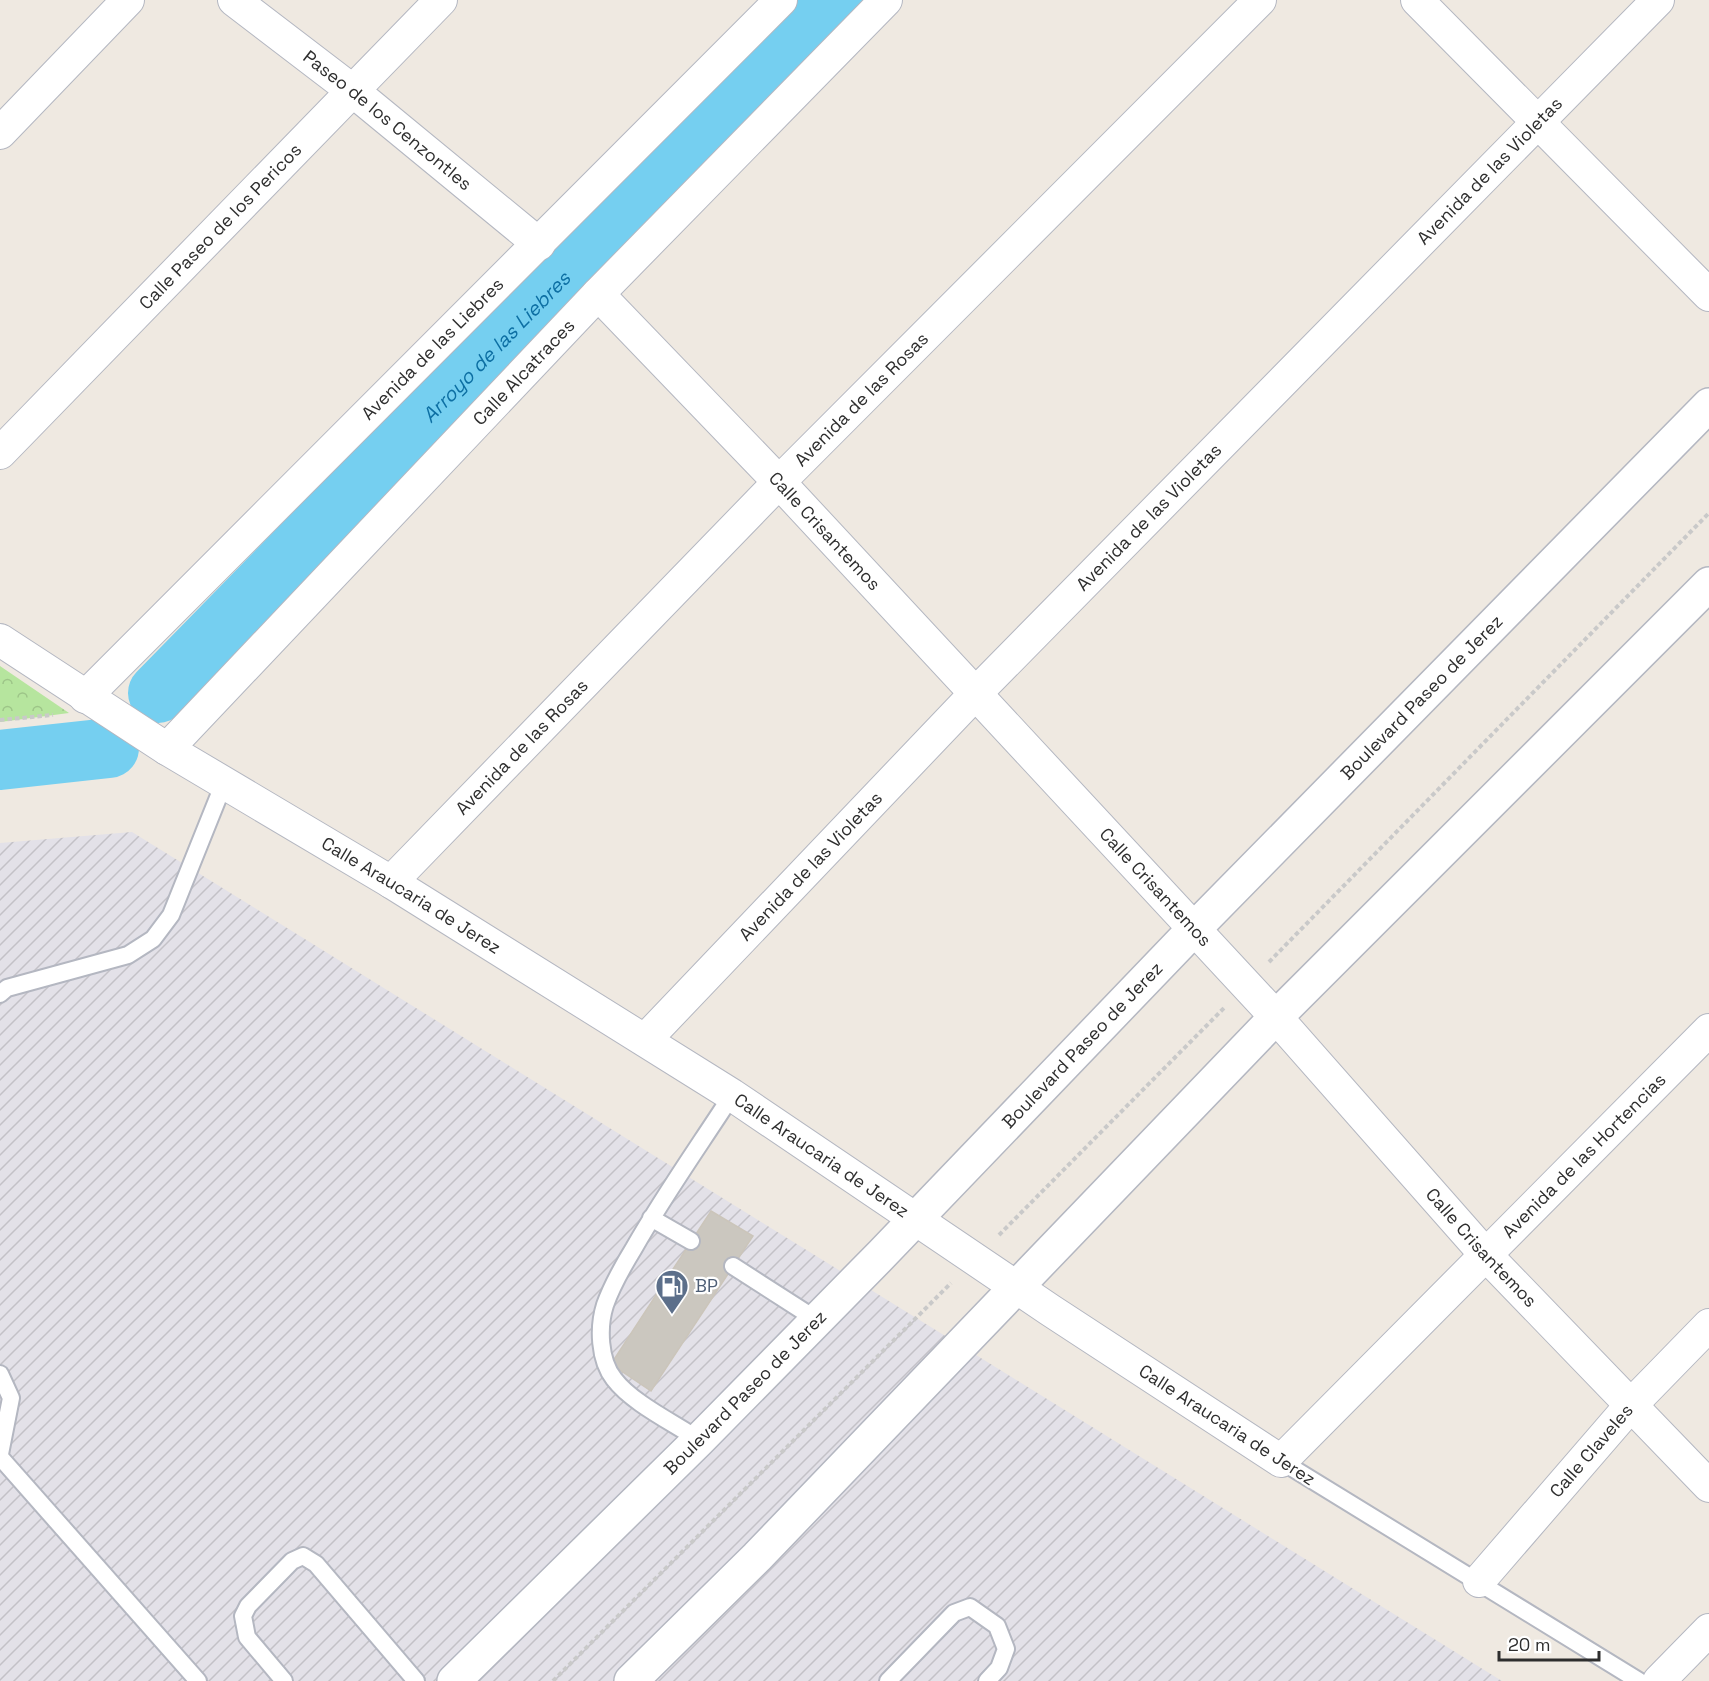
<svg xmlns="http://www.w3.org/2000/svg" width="1709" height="1681" font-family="'Space Grotesk',sans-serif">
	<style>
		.industrial { fill: url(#industrial-furrows) }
		.forest { fill: url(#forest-crowns) }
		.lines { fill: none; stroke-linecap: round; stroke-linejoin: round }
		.river { stroke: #75cff0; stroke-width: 60 }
		.building { fill: #cbc7bf; stroke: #cbc5ba; stroke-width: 1.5 }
		.lane-casing { stroke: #b4b7c1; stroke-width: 20 }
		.street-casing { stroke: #b4b7c1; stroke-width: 34 }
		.secondary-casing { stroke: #b4b7c1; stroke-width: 36 }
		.path { stroke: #c9c9c9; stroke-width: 4; stroke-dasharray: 4.5 3; stroke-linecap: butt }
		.lane { stroke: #fff; stroke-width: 16 }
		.street { stroke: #fff; stroke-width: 32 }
		.secondary { stroke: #fff; stroke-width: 33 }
		.labels { text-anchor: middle; stroke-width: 4.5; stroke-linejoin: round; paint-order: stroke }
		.street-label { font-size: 18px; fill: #2e2e2e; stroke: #fff }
		.service-label { font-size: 18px; fill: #4e5e75; stroke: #fff; text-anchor: start }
		.water-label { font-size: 20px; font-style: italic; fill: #0d6fa3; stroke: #fff }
	</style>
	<defs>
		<pattern id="industrial-furrows" width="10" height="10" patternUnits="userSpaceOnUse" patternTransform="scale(1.5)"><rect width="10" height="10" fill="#e3e1e8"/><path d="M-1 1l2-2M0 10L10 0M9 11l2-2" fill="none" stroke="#c3c1c7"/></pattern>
		<pattern id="forest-crowns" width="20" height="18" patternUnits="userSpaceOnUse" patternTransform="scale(1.5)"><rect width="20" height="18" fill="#b6e59e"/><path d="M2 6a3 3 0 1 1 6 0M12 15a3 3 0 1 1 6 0" fill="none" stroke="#9dc588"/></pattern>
	</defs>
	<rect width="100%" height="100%" fill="#efe9e1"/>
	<path class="industrial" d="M132 832 1502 1681H0V843Z"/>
	<path class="forest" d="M0 666 69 713 0 722Z"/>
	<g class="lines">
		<g class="river">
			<path id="s1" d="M158 693 835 0"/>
			<path d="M0 760 109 748"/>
		</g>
	</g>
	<path class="building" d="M711 1211 753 1236 651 1391 611 1364Z"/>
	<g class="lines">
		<defs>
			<path id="lane" d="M0 994 7 988 128 955 153 939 171 915 224 783
				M651 1218 691 1241
				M733 1266 817 1320
				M0 1374 11 1398 0 1454
				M699 1440C674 1423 632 1403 614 1379 599 1360 598 1327 605 1305 612 1285 623 1266 634 1248 664 1195 699 1146 732 1095
				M0 1457 198 1681
				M1281 1461 1639 1681
				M284 1681 247 1637 243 1616 248 1606 292 1561 303 1556 316 1564 416 1681
				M888 1681 954 1613 970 1607 997 1626 1006 1649 999 1668 987 1681"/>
			<g id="street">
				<path id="s2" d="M234 0 353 91 539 244"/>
				<path d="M1417 0 1709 295"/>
				<path d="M0 133 128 0"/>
				<path id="s3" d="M598 294 779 482 1276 1017 1485 1254 1709 1486"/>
				<path id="s4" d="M0 453 441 0"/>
				<path id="s5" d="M0 640 167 749 391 882 732 1095 1050 1310 1281 1461 1709 1030"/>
				<path id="s6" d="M85 697 781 0"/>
				<path id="s7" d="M167 749 598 294 886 0"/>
				<path id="s8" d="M391 882 779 482 1260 0"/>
				<path id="s9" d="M645 1040 975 694 1658 0"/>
				<path id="s10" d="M1479 1581 1631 1405 1709 1325"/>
				<path d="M1659 1681 1709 1630"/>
			</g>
			<g id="secondary">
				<path id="s11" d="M454 1681 699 1440 882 1254 1194 929 1709 405"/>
				<path d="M631 1681 757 1557 1276 1017 1709 584"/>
			</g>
		</defs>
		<use href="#lane" class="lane-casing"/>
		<use href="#street" class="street-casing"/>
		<use href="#secondary" class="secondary-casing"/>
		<path class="path" d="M0 720 53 715
			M1269 962 1709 513
			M999 1235 1224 1008
			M553 1681 951 1283"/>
		<use href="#lane" class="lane"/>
		<use href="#street" class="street"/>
		<use href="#secondary" class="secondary"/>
	</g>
	<defs>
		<symbol id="fuel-pin" viewBox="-11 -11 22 30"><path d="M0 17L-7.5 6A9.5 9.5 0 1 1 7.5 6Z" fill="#5c6f8a" stroke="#fff"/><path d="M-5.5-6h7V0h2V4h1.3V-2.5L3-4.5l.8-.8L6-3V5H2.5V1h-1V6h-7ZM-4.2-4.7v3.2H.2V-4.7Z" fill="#fff"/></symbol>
	</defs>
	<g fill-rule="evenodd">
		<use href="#fuel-pin" x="653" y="1267" width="38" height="52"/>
	</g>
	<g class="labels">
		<g class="street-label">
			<text dy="6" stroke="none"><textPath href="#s2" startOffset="195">Paseo de los Cenzontles</textPath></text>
			<text dy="6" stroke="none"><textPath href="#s9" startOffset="1212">Avenida de las Violetas</textPath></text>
			<text dy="6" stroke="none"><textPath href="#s4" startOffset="316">Calle Paseo de los Pericos</textPath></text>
			<text dy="6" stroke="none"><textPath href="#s6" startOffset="492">Avenida de las Liebres</textPath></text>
			<text dy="6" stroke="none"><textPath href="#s7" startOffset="519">Calle Alcatraces</textPath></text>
			<text dy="6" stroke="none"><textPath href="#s8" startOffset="674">Avenida de las Rosas</textPath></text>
			<text dy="6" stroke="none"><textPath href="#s9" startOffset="726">Avenida de las Violetas</textPath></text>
			<text dy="6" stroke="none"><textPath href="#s3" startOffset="328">Calle Crisantemos</textPath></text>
			<text dy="6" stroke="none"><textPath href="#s11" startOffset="1380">Boulevard Paseo de Jerez</textPath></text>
			<text dy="6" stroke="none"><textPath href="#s8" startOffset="188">Avenida de las Rosas</textPath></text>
			<text dy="6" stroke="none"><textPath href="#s9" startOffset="240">Avenida de las Violetas</textPath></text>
			<text dy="6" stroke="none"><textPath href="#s3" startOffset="814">Calle Crisantemos</textPath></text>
			<text dy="6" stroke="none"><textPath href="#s5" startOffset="484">Calle Araucaria de Jerez</textPath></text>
			<text dy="6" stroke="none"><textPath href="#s11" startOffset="894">Boulevard Paseo de Jerez</textPath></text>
			<text dy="6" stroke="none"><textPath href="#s5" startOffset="970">Calle Araucaria de Jerez</textPath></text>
			<text dy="6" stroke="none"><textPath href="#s5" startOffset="1952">Avenida de las Hortencias</textPath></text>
			<text dy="6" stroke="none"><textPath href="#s3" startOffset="1300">Calle Crisantemos</textPath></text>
			<text dy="6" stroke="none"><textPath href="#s11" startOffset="410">Boulevard Paseo de Jerez</textPath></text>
			<text transform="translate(1227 1425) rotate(33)" y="6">Calle Araucaria de Jerez</text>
			<text dy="6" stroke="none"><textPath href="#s10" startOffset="172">Calle Claveles</textPath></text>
		</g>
		<g class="service-label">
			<text x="695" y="1292">BP</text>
		</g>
		<g class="water-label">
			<text dy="7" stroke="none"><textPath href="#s1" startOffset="484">Arroyo de las Liebres</textPath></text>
		</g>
	</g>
	<path d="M1499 1651v9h100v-9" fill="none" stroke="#2e2e2e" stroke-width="3"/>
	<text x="1508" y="1651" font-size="18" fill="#2e2e2e" stroke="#ffffff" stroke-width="4.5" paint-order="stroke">20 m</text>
</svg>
